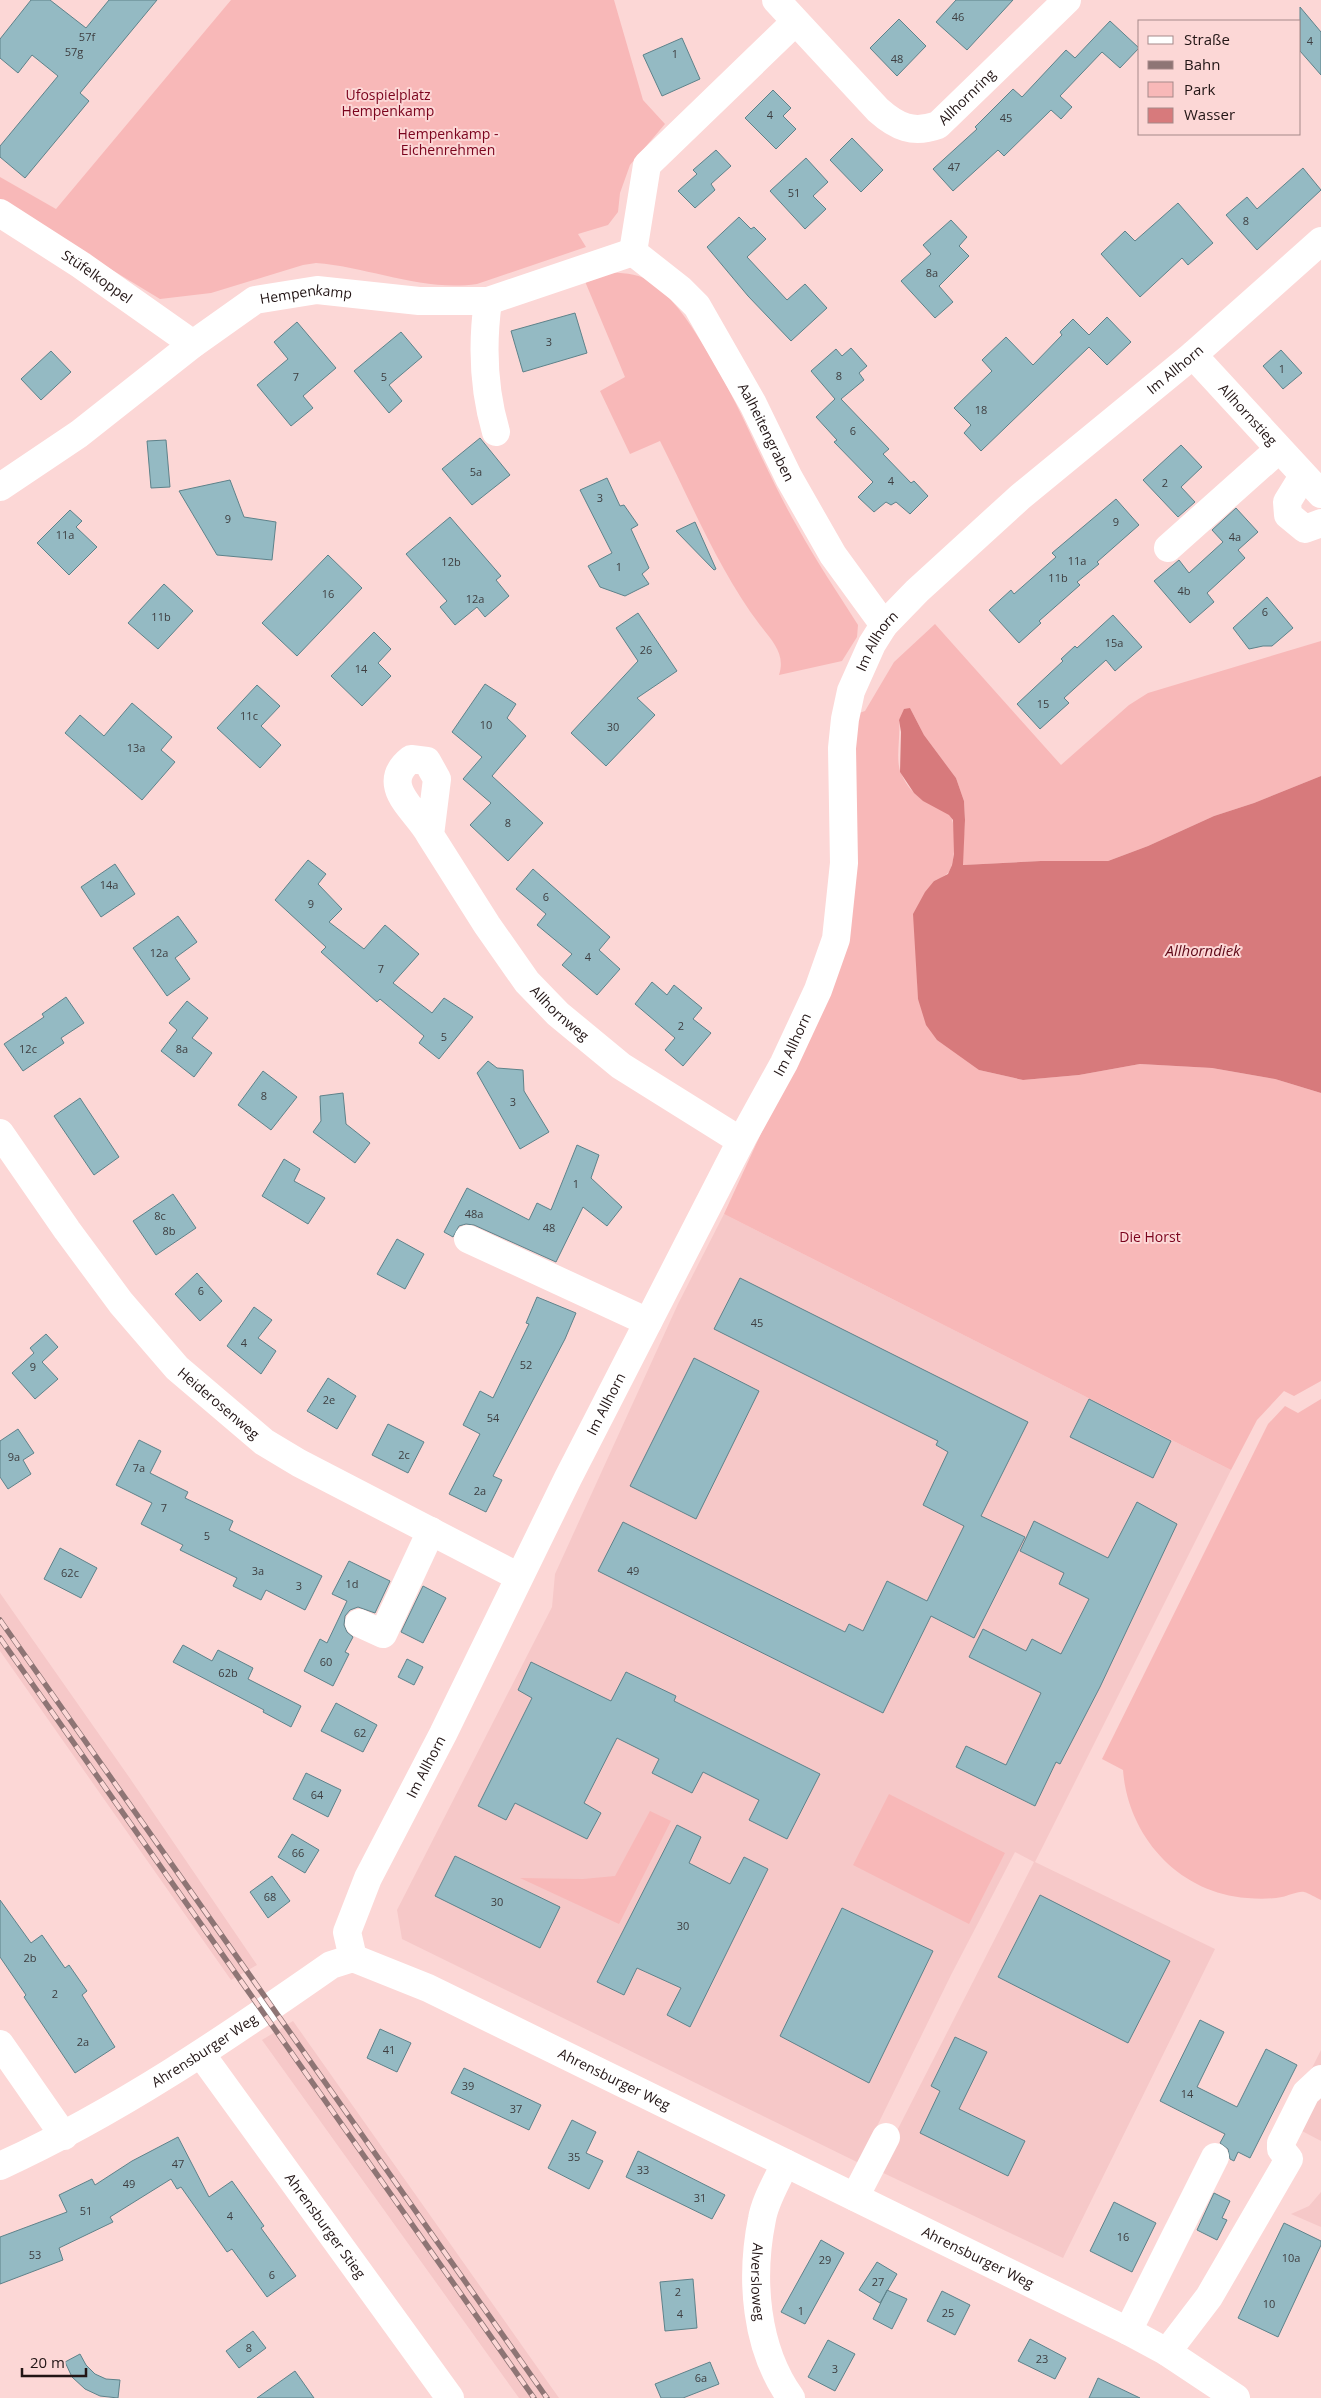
<svg xmlns="http://www.w3.org/2000/svg" width="1321" height="2398" font-family="'Open Sans',sans-serif">
	<style>
		.built { fill: #f6c8c8 }
		.green { fill: #f8b8b8 }
		.water { fill: #d77a7c }
		.building { fill: #94bac3; stroke: #5e828a }
		.lines { fill: none; stroke-linecap: round; stroke-linejoin: round }
		.minor { stroke: #fff; stroke-width: 28 }
		.rail-casing { stroke: #8e7575; stroke-width: 5.5 }
		.rail { stroke: #fcd7d6; stroke-width: 4; stroke-dasharray: 11; stroke-linecap: butt }
		.labels { text-anchor: middle; stroke-width: 4; stroke-linejoin: round; paint-order: stroke }
		.number-label { font-size: 11px; fill: #3e3e40 }
		.park-label { font-size: 14px; fill: #7a031d; stroke: #fcd7d6 }
		.street-label { font-size: 14px; fill: #221515; stroke: #fcd7d6 }
		.water-label { font-size: 15px; font-style: italic; fill: #5f0918; stroke: #fcd7d6 }
	</style>
	<rect width="100%" height="100%" fill="#fcd7d6"/>
	<path class="built" d="M724 1214 1231 1470 1035 1862 1215 1949 1063 2258 877 2170 1034 1862 1015 1852 951 1975 859 2163 402 1939 397 1910 552 1607 555 1574 678 1304Z
		M0 1593 129 1777 257 1965 231 1980 0 1651Z
		M293 2021 559 2398H519L262 2040Z
		M1321 2050V2141L1302 2131 1278 2136Z
		M1321 2192V2227L1291 2214 1309 2206Z"/>
	<path class="green" d="M231 0H614L643 100 665 124 630 165 620 193 618 212 608 225 578 234 586 247 477 284C423 292 369 267 316 263L303 265 211 293 160 299 0 202V177L56 209Z
		M607 272C621 273 636 273 648 280 672 296 687 319 702 343 740 402 763 468 798 528 816 561 838 593 858 625L857 637 842 661 779 675C786 654 772 641 760 625 719 571 691 502 660 441L630 454 600 391 625 377 584 279Z
		M935 624 1061 765 1129 705 1148 693 1321 641V776L1254 803 1214 816 1148 846 1108 861H1041L962 865 965 820 964 801 956 778 924 735 910 708 899 720C901 734 895 761 901 773 914 803 929 798 949 814 957 821 956 865 948 873 945 876 938 879 934 881L917 962 918 999 979 1070 1023 1080 1079 1075 1140 1064 1212 1068 1275 1079 1321 1093V1381L1294 1396 1284 1391 1257 1420 1231 1470 724 1214 837 968 853 715 865 711 894 662Z
		M1321 1399V1900C1316 1898 1309 1893 1304 1892 1298 1891 1288 1896 1282 1897 1271 1899 1259 1899 1247 1898 1179 1893 1128 1837 1123 1770L1102 1759 1268 1424 1285 1406 1298 1413Z
		M889 1794 1005 1853 969 1924 853 1865Z
		M650 1811 671 1821 619 1924 520 1878 583 1879 615 1876Z"/>
	<path class="water" d="M910 708 924 735 956 778 964 801 965 820 963 865 1041 861H1108L1148 846 1214 816 1254 803 1321 776V1093L1275 1079 1212 1068 1140 1064 1079 1075 1023 1080 979 1070 937 1040 926 1025 918 999 913 914 925 892 934 881 948 874 952 865 954 854 953 820 949 815 923 801 914 793 900 772 901 732 899 720 904 709Z"/>
	<path class="building" d="M31 0H50L86 28 109 0H157L80 93 89 101 25 178 0 157V146L58 76 32 55 18 73 0 58V39Z
		M956 0H1013L967 50 936 22Z
		M1300 7 1321 32V75L1300 51Z
		M899 19 926 46 897 76 870 48Z
		M1110 21 1139 48 1120 68 1102 52 1060 96 1072 107 1061 119 1051 110 1004 156 998 150 953 191 933 169 977 129 975 127 1013 89 1022 97 1066 50 1075 58Z
		M682 38 700 79 662 96 643 55Z
		M773 90 791 108 783 116 796 129 776 149 745 118Z
		M852 138 883 170 861 192 830 160Z
		M716 150 731 166 711 184 715 190 695 208 678 191 697 174 693 170Z
		M806 158 828 182 813 196 826 209 805 229 770 191Z
		M1303 168 1321 190 1257 250 1226 215 1247 197 1257 209Z
		M1178 203 1213 243 1188 265 1182 258 1140 297 1101 254 1125 231 1135 241Z
		M739 217 751 229 754 227 766 239 747 257 787 300 805 284 827 308 791 341 748 296 707 247Z
		M951 220 967 237 959 246 969 256 939 286 953 302 935 318 901 281 931 254 923 245Z
		M575 313 587 353 523 372 511 331Z
		M1107 317 1131 342 1107 365 1089 347 981 451 964 433 971 425 954 408 992 371 982 360 1006 337 1033 365 1062 335 1060 332 1073 319 1089 335Z
		M297 322 336 368 303 396 313 408 291 426 257 385 288 359 274 342Z
		M401 332 422 357 389 385 402 401 389 413 354 371Z
		M851 348 867 366 859 373 864 380 841 399 889 449 883 454 911 483 914 481 928 496 910 514 896 502 891 505 886 502 874 512 858 497 873 482 834 442 837 440 816 417 835 399 811 371 836 349 842 356Z
		M1281 350 1302 373 1283 389 1263 366Z
		M51 351 71 372 41 400 21 379Z
		M480 438 510 475 472 505 442 469Z
		M166 440 170 487 151 488 147 441Z
		M1181 445 1202 467 1181 487 1195 502 1178 517 1143 480Z
		M607 478 620 506 624 505 638 525 631 529 649 568 642 574 649 584 625 596 600 587 588 566 612 553 580 490Z
		M230 480 244 517 276 522 272 560 217 555 179 491Z
		M1116 499 1139 525 1097 562 1099 564 1077 582 1080 585 1039 621 1041 623 1019 643 989 610 1011 590 1014 594 1056 557 1052 553Z
		M1236 508 1258 532 1238 550 1245 558 1207 593 1214 602 1190 623 1154 581 1179 560 1189 573 1223 542 1212 530Z
		M70 510 82 521 76 527 97 547 69 575 37 543Z
		M450 517 501 576 496 580 509 596 485 617 477 607 455 625 440 607 447 601 406 554Z
		M695 522 716 569 714 570 676 531Z
		M328 555 362 588 297 656 262 623Z
		M164 584 193 611 158 649 128 623Z
		M1267 597 1293 628 1272 646H1263L1249 649 1233 628Z
		M638 613 677 671 637 698 655 715 606 766 571 733 638 661 616 628Z
		M1113 615 1142 647 1115 671 1106 660 1064 698 1069 703 1040 729 1017 704 1063 661 1061 659 1075 646 1077 648Z
		M374 632 391 649 378 663 391 676 362 706 331 676Z
		M485 684 516 704 507 718 526 736 492 776 543 823 508 861 470 825 491 803 463 779 482 757 452 732Z
		M257 685 280 706 261 726 281 745 260 768 217 728Z
		M132 703 172 737 161 750 175 762 142 800 65 733 80 715 104 736Z
		M308 860 326 874 318 884 342 909 329 922 364 949 385 925 419 954 393 983 432 1013 444 998 473 1017 439 1059 419 1043 424 1036 380 999 377 1002 321 952 326 947 275 900Z
		M115 864 135 894 101 917 81 887Z
		M533 869 610 937 599 950 620 969 597 995 562 965 572 954 537 925 546 914 516 889Z
		M178 916 197 942 175 958 190 979 167 996 133 948Z
		M652 982 667 995 674 985 702 1008 693 1019 711 1033 683 1066 665 1050 675 1038 635 1004Z
		M66 997 84 1023 61 1038 64 1043 23 1071 4 1044 44 1017 42 1014Z
		M187 1001 208 1018 192 1038 212 1053 194 1077 161 1051 177 1030 169 1023Z
		M488 1061 497 1068 523 1070 524 1091 549 1132 520 1149 477 1073Z
		M263 1071 297 1097 271 1130 238 1105Z
		M343 1093 346 1124 370 1143 355 1163 313 1132 321 1121 320 1096Z
		M80 1098 119 1157 94 1175 54 1116Z
		M577 1145 599 1155 591 1178 622 1207 607 1226 583 1207 556 1262 474 1225 466 1224 459 1226 453 1237 444 1232 467 1188 529 1220 537 1203 551 1210Z
		M284 1159 300 1169 294 1181 325 1198 308 1224 262 1196Z
		M173 1194 196 1228 156 1255 133 1221Z
		M397 1239 424 1254 405 1289 377 1274Z
		M197 1273 222 1301 200 1321 175 1294Z
		M740 1278 1028 1422 981 1516 1025 1537 974 1638 931 1616 883 1713 598 1571 623 1522 845 1632 849 1624 863 1631 887 1581 927 1601 964 1526 923 1505 948 1452 936 1445 938 1441 714 1329Z
		M537 1297 576 1313 565 1339 493 1476 502 1480 486 1512 449 1494 480 1434 463 1425 480 1391 493 1398 529 1324 526 1323Z
		M254 1307 272 1320 258 1338 276 1351 261 1374 227 1346Z
		M46 1334 58 1347 42 1362 58 1379 35 1399 12 1373 34 1353 30 1348Z
		M694 1358 759 1391 696 1519 630 1486Z
		M328 1378 356 1396 337 1429 307 1411Z
		M1089 1399 1171 1441 1153 1478 1070 1437Z
		M388 1424 424 1442 408 1473 372 1455Z
		M18 1429 34 1453 23 1460 31 1474 8 1489 0 1477V1441Z
		M139 1440 161 1451 150 1473 188 1492 185 1498 233 1521 229 1530 322 1576 305 1610 266 1590 261 1600 233 1586 237 1578 180 1550 183 1545 141 1524 152 1503 116 1485Z
		M1137 1502 1177 1524 1100 1687 1060 1764 1056 1762 1035 1806 956 1767 966 1746 1006 1765 1041 1693 969 1657 983 1629 1026 1651 1032 1639 1061 1654 1089 1599 1059 1584 1064 1573 1020 1551 1034 1521 1108 1558Z
		M60 1548 97 1568 81 1598 44 1579Z
		M349 1561 390 1581 375 1613 358 1607 350 1610 345 1616 344 1625 347 1632 353 1637 345 1652 349 1654 333 1686 304 1671 320 1639 327 1643 347 1601 332 1594Z
		M423 1586 446 1598 423 1643 401 1632Z
		M183 1645 212 1661 218 1650 253 1668 248 1679 301 1706 291 1727 263 1712 264 1710 173 1662Z
		M407 1659 423 1667 414 1685 398 1677Z
		M531 1662 611 1701 626 1672 676 1696 674 1701 820 1774 787 1839 749 1820 759 1800 703 1772 692 1793 652 1773 659 1759 617 1738 584 1803 601 1813 587 1839 515 1803 506 1820 478 1806 532 1698 518 1690Z
		M336 1703 377 1725 363 1752 321 1731Z
		M306 1773 341 1790 328 1817 293 1799Z
		M677 1825 701 1837 689 1863 730 1884 744 1857 768 1869 690 2027 667 2015 681 1988 637 1968 624 1995 597 1982Z
		M292 1834 319 1850 305 1873 278 1857Z
		M455 1856 560 1907 540 1948 435 1896Z
		M272 1876 290 1901 268 1918 250 1892Z
		M1040 1895 1170 1961 1128 2043 998 1977Z
		M0 1900 31 1943 42 1935 65 1968 69 1965 87 1991 82 1995 115 2047 75 2073 24 1997 26 1995 0 1957Z
		M842 1908 933 1951 869 2083 780 2036Z
		M1200 2020 1224 2032 1197 2087 1237 2107 1266 2049 1297 2065 1250 2158 1238 2152 1234 2161 1230 2159 1228 2149 1220 2143 1225 2134 1160 2101Z
		M380 2029 411 2043 397 2072 367 2058Z
		M955 2037 987 2052 959 2109 1025 2141 1008 2176 920 2133 940 2091 931 2086Z
		M464 2068 541 2105 529 2130 451 2093Z
		M572 2120 596 2132 586 2153 603 2161 589 2189 548 2168Z
		M178 2137 209 2197 232 2181 264 2226 261 2228 296 2276 267 2297 232 2249 227 2252 181 2187 177 2189 171 2179 110 2217 113 2222 59 2248 63 2260 0 2284V2237L67 2212 59 2195 92 2179 95 2185 132 2161Z
		M638 2151 725 2195 712 2219 626 2177Z
		M1214 2193 1230 2201 1222 2218 1227 2220 1217 2240 1197 2230Z
		M1114 2202 1156 2223 1132 2272 1090 2251Z
		M1284 2223 1321 2241V2245L1278 2337 1238 2318Z
		M821 2240 844 2253 805 2324 781 2312Z
		M877 2262 897 2274 880 2303 859 2290Z
		M693 2279 697 2328 665 2331 660 2282Z
		M887 2290 907 2299 892 2329 873 2319Z
		M942 2291 970 2305 955 2335 927 2321Z
		M253 2331 266 2348 239 2368 226 2351Z
		M1030 2339 1066 2358 1055 2379 1018 2361Z
		M828 2340 855 2354 835 2391 808 2377Z
		M80 2354 86 2365 95 2374 106 2379 120 2380 118 2398 100 2396 85 2389 72 2377 65 2362Z
		M710 2362 719 2384 683 2398H661L655 2384Z
		M295 2371 314 2398H257Z
		M1098 2378 1140 2398H1089Z"/>
	<g class="lines">
		<g class="minor">
			<path id="s1" d="M776 0 878 110C897 127 913 134 938 125L1067 0"/>
			<path id="s2" d="M0 213 81 265 193 344"/>
			<path id="s3" d="M633 252 680 289 697 306 753 404 789 478 833 555 884 625"/>
			<path d="M633 252 647 165 795 22"/>
			<path d="M488 301C482 344 484 391 496 432"/>
			<path id="s4" d="M1193 355 1321 494"/>
			<path d="M1303 476 1287 502 1288 515 1305 529 1321 523"/>
			<path id="s5" d="M0 487 79 434 193 344 255 300 317 290 419 301H488L633 252"/>
			<path d="M1168 548 1278 450"/>
			<path id="s6" d="M430 835 437 779 427 761 411 759C377 786 417 810 430 835L487 925 527 982 558 1014 621 1066 741 1141"/>
			<path id="s7" d="M0 1133 67 1230 121 1303 177 1368 264 1442 299 1463 519 1577"/>
			<path d="M468 1239 648 1322"/>
			<path d="M359 1623 383 1634 431 1531"/>
			<path id="s8" d="M353 1958 347 1932 368 1878 443 1734 568 1478 741 1141 784 1063 818 990 836 939 844 863 842 748 845 719 851 691 872 644 884 625 917 591 1020 497 1193 355 1321 241"/>
			<path d="M0 2044 64 2136"/>
			<path id="s9" d="M201 2054 450 2398"/>
			<path id="s10" d="M785 2163C778 2180 765 2200 762 2219 750 2278 755 2348 791 2398"/>
			<path id="s11" d="M0 2166C118 2112 225 2039 331 1965L353 1958 428 1988 1128 2331 1167 2352 1236 2398"/>
			<path d="M855 2197 886 2137"/>
			<path d="M1128 2331 1215 2157"/>
			<path d="M1167 2352 1209 2297 1289 2159 1281 2149V2143L1306 2093 1321 2079"/>
		</g>
		<defs>
			<path id="rail" d="M0 1620 547 2398
				M0 1638 534 2398"/>
		</defs>
		<use href="#rail" class="rail-casing"/>
		<use href="#rail" class="rail"/>
	</g>
	<g class="labels">
		<g class="number-label">
			<text x="958" y="21">46</text>
			<text x="87" y="41">57f</text>
			<text x="1310" y="45">4</text>
			<text x="74" y="56">57g</text>
			<text x="675" y="58">1</text>
			<text x="897" y="63">48</text>
			<text x="770" y="119">4</text>
			<text x="1006" y="122">45</text>
			<text x="954" y="171">47</text>
			<text x="794" y="197">51</text>
			<text x="1246" y="225">8</text>
			<text x="932" y="277">8a</text>
			<text x="549" y="346">3</text>
			<text x="1282" y="373">1</text>
			<text x="839" y="380">8</text>
			<text x="296" y="381">7</text>
			<text x="384" y="381">5</text>
			<text x="981" y="414">18</text>
			<text x="853" y="435">6</text>
			<text x="476" y="476">5a</text>
			<text x="891" y="485">4</text>
			<text x="1165" y="487">2</text>
			<text x="600" y="502">3</text>
			<text x="228" y="523">9</text>
			<text x="1116" y="526">9</text>
			<text x="65" y="539">11a</text>
			<text x="1235" y="541">4a</text>
			<text x="1077" y="565">11a</text>
			<text x="451" y="566">12b</text>
			<text x="619" y="571">1</text>
			<text x="1058" y="582">11b</text>
			<text x="1184" y="595">4b</text>
			<text x="328" y="598">16</text>
			<text x="475" y="603">12a</text>
			<text x="1265" y="616">6</text>
			<text x="161" y="621">11b</text>
			<text x="1114" y="647">15a</text>
			<text x="646" y="654">26</text>
			<text x="361" y="673">14</text>
			<text x="1043" y="708">15</text>
			<text x="249" y="720">11c</text>
			<text x="486" y="729">10</text>
			<text x="613" y="731">30</text>
			<text x="136" y="752">13a</text>
			<text x="508" y="827">8</text>
			<text x="109" y="889">14a</text>
			<text x="546" y="901">6</text>
			<text x="311" y="908">9</text>
			<text x="159" y="957">12a</text>
			<text x="588" y="961">4</text>
			<text x="381" y="973">7</text>
			<text x="681" y="1030">2</text>
			<text x="444" y="1041">5</text>
			<text x="28" y="1053">12c</text>
			<text x="182" y="1053">8a</text>
			<text x="264" y="1100">8</text>
			<text x="513" y="1106">3</text>
			<text x="576" y="1188">1</text>
			<text x="474" y="1218">48a</text>
			<text x="160" y="1220">8c</text>
			<text x="549" y="1232">48</text>
			<text x="169" y="1235">8b</text>
			<text x="201" y="1295">6</text>
			<text x="757" y="1327">45</text>
			<text x="244" y="1347">4</text>
			<text x="526" y="1369">52</text>
			<text x="33" y="1371">9</text>
			<text x="329" y="1404">2e</text>
			<text x="493" y="1422">54</text>
			<text x="404" y="1459">2c</text>
			<text x="14" y="1461">9a</text>
			<text x="139" y="1472">7a</text>
			<text x="480" y="1495">2a</text>
			<text x="164" y="1512">7</text>
			<text x="207" y="1540">5</text>
			<text x="258" y="1575">3a</text>
			<text x="633" y="1575">49</text>
			<text x="70" y="1577">62c</text>
			<text x="352" y="1588">1d</text>
			<text x="299" y="1590">3</text>
			<text x="326" y="1666">60</text>
			<text x="228" y="1677">62b</text>
			<text x="360" y="1737">62</text>
			<text x="317" y="1799">64</text>
			<text x="298" y="1857">66</text>
			<text x="270" y="1901">68</text>
			<text x="497" y="1906">30</text>
			<text x="683" y="1930">30</text>
			<text x="30" y="1962">2b</text>
			<text x="55" y="1998">2</text>
			<text x="83" y="2046">2a</text>
			<text x="389" y="2054">41</text>
			<text x="468" y="2090">39</text>
			<text x="1187" y="2098">14</text>
			<text x="516" y="2113">37</text>
			<text x="574" y="2161">35</text>
			<text x="178" y="2168">47</text>
			<text x="643" y="2174">33</text>
			<text x="129" y="2188">49</text>
			<text x="700" y="2202">31</text>
			<text x="86" y="2215">51</text>
			<text x="230" y="2220">4</text>
			<text x="1123" y="2241">16</text>
			<text x="35" y="2259">53</text>
			<text x="1291" y="2262">10a</text>
			<text x="825" y="2264">29</text>
			<text x="272" y="2279">6</text>
			<text x="878" y="2286">27</text>
			<text x="678" y="2296">2</text>
			<text x="1269" y="2308">10</text>
			<text x="801" y="2315">1</text>
			<text x="948" y="2317">25</text>
			<text x="680" y="2318">4</text>
			<text x="249" y="2352">8</text>
			<text x="1042" y="2363">23</text>
			<text x="835" y="2373">3</text>
			<text x="701" y="2382">6a</text>
		</g>
		<g class="park-label">
			<text x="388" y="100">Ufospielplatz<tspan x="388" dy="16">Hempenkamp</tspan></text>
			<text x="448" y="139">Hempenkamp -<tspan x="448" dy="16">Eichenrehmen</tspan></text>
			<text x="1150" y="1242">Die Horst</text>
		</g>
		<g class="street-label">
			<text dy="5" stroke="none"><textPath href="#s1" startOffset="256">Allhornring</textPath></text>
			<text dy="5" stroke="none"><textPath href="#s2" startOffset="116">Stüfelkoppel</textPath></text>
			<text dy="5" stroke="none"><textPath href="#s5" startOffset="368">Hempenkamp</textPath></text>
			<text dy="5" stroke="none"><textPath href="#s8" startOffset="1845">Im Allhorn</textPath></text>
			<text dy="5" stroke="none"><textPath href="#s4" startOffset="81">Allhornstieg</textPath></text>
			<text dy="5" stroke="none"><textPath href="#s3" startOffset="228">Aalheitengraben</textPath></text>
			<text dy="5" stroke="none"><textPath href="#s8" startOffset="1440">Im Allhorn</textPath></text>
			<text dy="5" stroke="none"><textPath href="#s6" startOffset="405">Allhornweg</textPath></text>
			<text dy="5" stroke="none"><textPath href="#s8" startOffset="1020">Im Allhorn</textPath></text>
			<text dy="5" stroke="none"><textPath href="#s7" startOffset="349">Heiderosenweg</textPath></text>
			<text dy="5" stroke="none"><textPath href="#s8" startOffset="615">Im Allhorn</textPath></text>
			<text dy="5" stroke="none"><textPath href="#s8" startOffset="210">Im Allhorn</textPath></text>
			<text dy="5" stroke="none"><textPath href="#s11" startOffset="235">Ahrensburger Weg</textPath></text>
			<text dy="5" stroke="none"><textPath href="#s11" startOffset="699">Ahrensburger Weg</textPath></text>
			<text dy="5" stroke="none"><textPath href="#s9" startOffset="212">Ahrensburger Stieg</textPath></text>
			<text dy="5" stroke="none"><textPath href="#s11" startOffset="1104">Ahrensburger Weg</textPath></text>
			<text dy="5" stroke="none"><textPath href="#s10" startOffset="124">Alversloweg</textPath></text>
		</g>
		<g class="water-label">
			<text x="1203" y="956">Allhorndiek</text>
		</g>
	</g>
	<rect x="1138" y="20" width="162" height="115" fill="#fcd7d6" stroke="#a58989"/>
	<rect x="1148" y="36" width="25" height="8" fill="#ffffff" stroke="#a58989"/>
	<text x="1184" y="45" font-size="15" fill="#221515">Straße</text>
	<rect x="1148" y="61" width="25" height="8" fill="#8e7575" stroke="#a58989"/>
	<text x="1184" y="70" font-size="15" fill="#221515">Bahn</text>
	<rect x="1148" y="82" width="25" height="15" fill="#f8b8b8" stroke="#a58989"/>
	<text x="1184" y="95" font-size="15" fill="#221515">Park</text>
	<rect x="1148" y="108" width="25" height="15" fill="#d77a7c" stroke="#a58989"/>
	<text x="1184" y="120" font-size="15" fill="#221515">Wasser</text>
	<path d="M22 2368v8h64v-8" fill="none" stroke="#221515" stroke-width="2.5"/>
	<text x="30" y="2368" font-size="15" fill="#221515" stroke="#fcd7d6" stroke-width="4" paint-order="stroke">20 m</text>
</svg>
